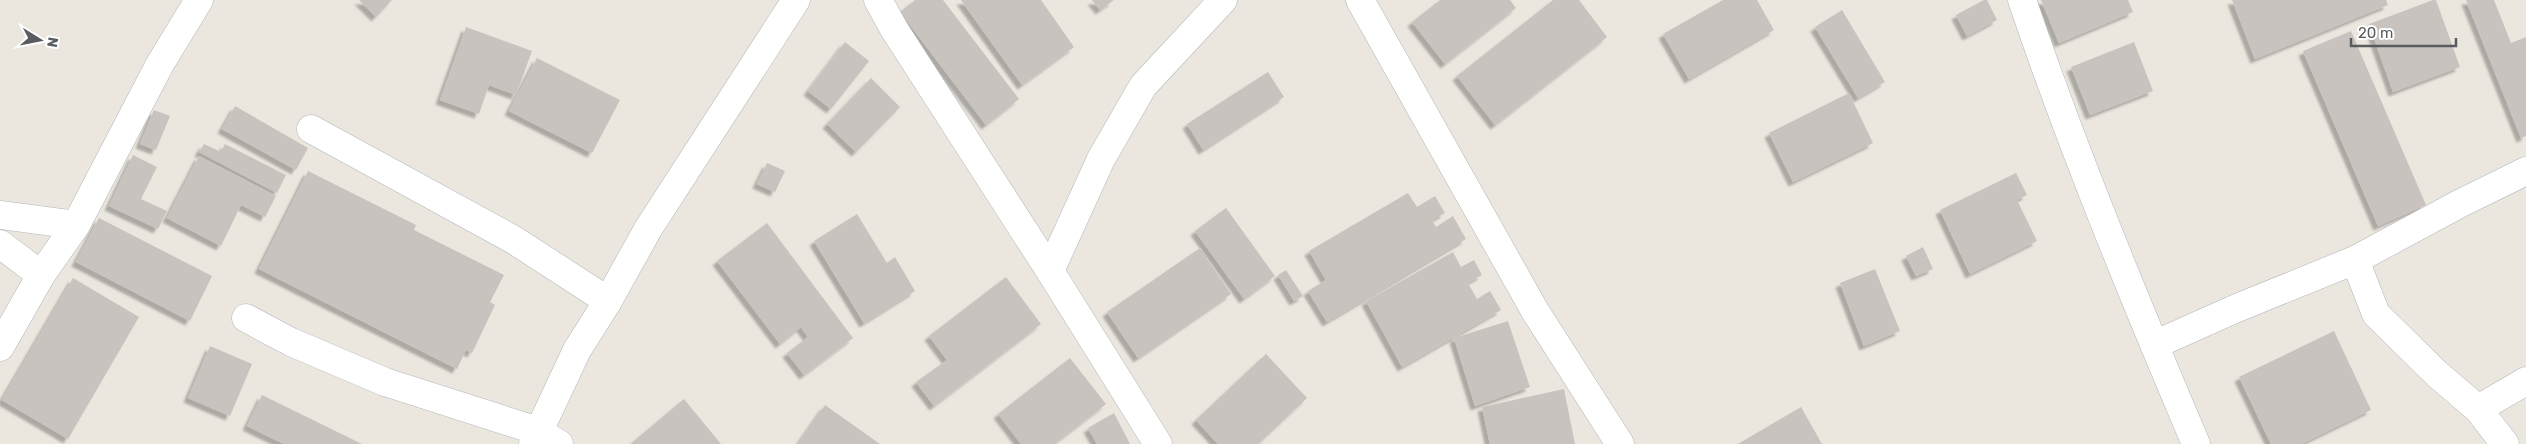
<svg xmlns="http://www.w3.org/2000/svg" width="2526" height="444" font-family="Rubik,sans-serif">
	<style>
		.building { fill: #c8c3be; filter: url(#shadow) }
		.lines { fill: none; stroke-linecap: round; stroke-linejoin: round }
		.minor-casing { stroke: #b2b6ba; stroke-width: 29 }
		.minor { stroke: #fff; stroke-width: 28 }
	</style>
	<defs>
		<filter id="shadow"><feDropShadow dx="-4.5" dy="4.5" stdDeviation="1" flood-color="#0004"/></filter>
	</defs>
	<rect width="100%" height="100%" fill="#ebe7df"/>
	<path class="building" d="M359 0H392L376 17Z
		M915 0H943L1019 99 986 125 900 12Z
		M961 0H1041L1074 47 1022 85Z
		M1092 0H1114L1100 10Z
		M1440 0H1510L1516 8 1445 64 1412 22Z
		M1553 0H1579L1607 37 1495 125 1457 76Z
		M1723 0H1757L1774 30 1689 79 1663 34Z
		M1984 0H1987L1997 20 1967 36 1956 15Z
		M2041 0H2128L2133 12 2059 43Z
		M2232 0H2386L2388 5 2255 59Z
		M2433 0H2436L2460 67 2393 92 2369 24Z
		M2466 0H2494L2511 43 2526 37V136L2521 138Z
		M1842 10 1885 82 1858 98 1815 27Z
		M466 27 532 51 516 95 489 85 479 114 440 100Z
		M2351 31 2426 205 2378 226 2303 51Z
		M845 42 869 61 831 109 808 91Z
		M2134 42 2153 91 2090 115 2071 67Z
		M537 58 620 100 592 153 509 111Z
		M1268 72 1284 97 1203 150 1187 124Z
		M871 78 900 107 856 152 827 124Z
		M1849 93 1873 143 1793 182 1769 133Z
		M235 106 308 148 296 170 222 129Z
		M154 110 170 116 156 150 140 144Z
		M204 144 221 152 225 144 286 175 277 193 199 152Z
		M133 155 157 167 141 199 167 211 158 229 109 206Z
		M199 156 276 196 265 217 241 205 221 246 167 218Z
		M767 163 785 171 775 192 757 184Z
		M308 171 416 225 414 230 504 275 490 302 495 305 472 353 466 350 457 369 259 269Z
		M2016 173 2027 195 2017 200 2037 241 1970 274 1940 210Z
		M1408 193 1417 207 1435 196 1445 213 1432 220 1436 227 1453 216 1466 239 1327 322 1308 291 1326 280 1309 251Z
		M1226 208 1275 276 1244 299 1195 231Z
		M857 214 887 263 895 257 915 291 864 323 814 241Z
		M99 218 212 276 190 321 76 262Z
		M767 223 853 338 804 375 787 353 808 337 801 327 780 344 717 261Z
		M1923 247 1933 269 1916 276 1906 256Z
		M1200 248 1231 294 1138 358 1107 312Z
		M1453 252 1461 267 1474 260 1482 275 1468 283 1477 299 1490 291 1501 310 1402 367 1366 301Z
		M1875 269 1900 331 1864 346 1840 283Z
		M1286 270 1303 296 1294 301 1278 275Z
		M1006 277 1041 324 934 406 916 382 947 360 929 336Z
		M73 278 139 317 68 439 2 400Z
		M1508 321 1530 387 1475 406 1454 338Z
		M2334 331 2371 410 2301 444H2271L2239 377Z
		M210 346 252 364 230 416 188 398Z
		M1266 354 1307 398 1258 444H1218L1196 420Z
		M1070 358 1106 404 1054 444H1021L998 414Z
		M1564 389 1575 444H1490L1482 407Z
		M262 395 362 444H284L247 426Z
		M684 399 721 444H636L634 441Z
		M825 405 880 444H798Z
		M1801 407 1822 444H1738Z
		M1114 413 1130 444H1097L1088 428Z"/>
	<g class="lines">
		<defs>
			<path id="minor" d="M878 0 894 29 1050 271 1158 444
				M1360 0 1535 311 1620 444
				M2022 0C2073 150 2134 298 2196 444
				M311 129 514 240 608 301
				M0 215 76 225
				M0 244 41 275
				M2355 260 2376 314 2437 374 2478 409 2505 444
				M1050 271 1101 159 1143 86 1223 0
				M246 318 291 342 385 382 538 431 559 444
				M2154 345 2237 308 2355 260 2459 204 2526 171
				M0 347 41 275 76 225 160 64 199 0
				M2478 409 2526 381
				M533 444 577 350 608 301 648 229 796 0"/>
		</defs>
		<use href="#minor" class="minor-casing"/>
		<use href="#minor" class="minor"/>
	</g>
	<g transform="translate(40 40) rotate(100)" stroke="#ffffff" stroke-width="4" paint-order="stroke">
	<path d="M0-4L9 19L0 12L-9 19Z" fill="#585c60"/>
	<text y="-8" font-size="14" font-weight="bold" text-anchor="middle" fill="#585c60">N</text>
	</g>
	<path d="M2351 38v8h105v-8" fill="none" stroke="#585c60" stroke-width="2.5"/>
	<text x="2358" y="38" font-size="15" fill="#585c60" stroke="#ffffff" stroke-width="4" paint-order="stroke">20 m</text>
</svg>
